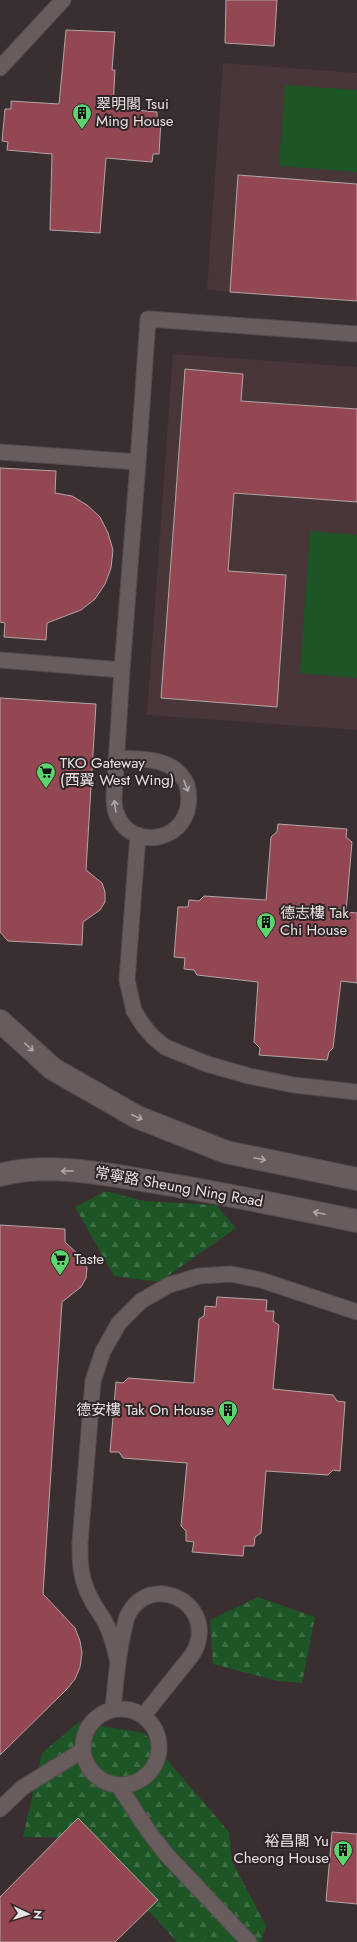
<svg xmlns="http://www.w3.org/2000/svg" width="357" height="1942" font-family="Jost,'Noto Sans TC',sans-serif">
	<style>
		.built { fill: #483638 }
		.forest { fill: url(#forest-firs) }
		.garden { fill: #1d5526 }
		.building { fill: #924752; stroke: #b3a6a7 }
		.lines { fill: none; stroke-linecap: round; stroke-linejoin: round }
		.lane-casing { stroke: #554c4d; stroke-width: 17 }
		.secondary-casing { stroke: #554c4d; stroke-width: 24 }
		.lane { stroke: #685c5d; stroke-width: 15 }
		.secondary { stroke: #685c5d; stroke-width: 22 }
		.oneway { stroke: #b0a6a7 }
		.labels { text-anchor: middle; stroke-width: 4; stroke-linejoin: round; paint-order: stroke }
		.poi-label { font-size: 15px; fill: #eae3e3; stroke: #2f2526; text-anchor: start }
		.street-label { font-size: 15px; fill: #eae3e3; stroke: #2f2526 }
	</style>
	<defs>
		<pattern id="forest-firs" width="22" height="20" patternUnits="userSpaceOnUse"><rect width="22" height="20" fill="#1d5526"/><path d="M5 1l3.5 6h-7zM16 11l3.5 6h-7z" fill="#3e6d45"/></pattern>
	</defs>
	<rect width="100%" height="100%" fill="#3a2f30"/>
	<path class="built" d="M223 63 357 73V301L207 290Z
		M173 354 357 367V730L147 715Z"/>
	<path class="forest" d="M106 1191 143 1201 216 1205 236 1228 159 1282 114 1276 75 1207Z
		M258 1597 315 1617 302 1683 278 1681 213 1664 210 1620Z
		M79 1722 144 1733 229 1832 232 1861 266 1926 261 1942H177L83 1838 23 1837 42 1753Z"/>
	<path class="garden" d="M285 85 357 90V172L279 166Z
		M310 531 357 535V678L300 673Z"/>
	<path class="building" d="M226 0H277L274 46 225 43Z
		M66 30 115 32 112 70H115L113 108 157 112V120H161L159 154H153L152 162 106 158 100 233 50 230 52 154 7 150 8 142 2 141 5 109H11V101L59 104Z
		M238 175 357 184V301L230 292Z
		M185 369 243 374 241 401 357 409V502L234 493 228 571 286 575 277 707 161 698Z
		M0 468 56 471 55 493 72 496 87 505 100 517 108 533 113 550 111 568 105 584 95 599 81 610 47 623 46 640 4 637 5 623 0 622Z
		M0 698 96 704 86 870 102 883 105 892V902L100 910 83 922 82 945 8 941 0 932Z
		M278 824 347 829 346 837 352 842 346 912 357 913V983L341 981 333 1048 329 1052 327 1060 259 1055 260 1048 254 1042 258 982 197 975 194 970 184 969 185 958 174 957 178 907H188L189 900 199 901 204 896 266 900 271 837 277 832Z
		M0 1225 65 1229V1242L82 1258 87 1268 86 1278 81 1287 62 1302 43 1594 75 1628 80 1641 82 1653 80 1667 75 1679 67 1689 0 1755Z
		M217 1297 267 1300 266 1311H274L273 1321 279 1325 273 1389 333 1395 337 1401 345 1402 340 1471 333 1470 328 1475 266 1471 261 1533 255 1537 254 1546H244L243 1556 192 1552 194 1542 186 1541V1531L181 1526 187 1463 123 1458 119 1452H110L116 1382 123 1383 128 1378 194 1383 199 1319 204 1316 205 1306 216 1307Z
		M78 1818 158 1900 115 1942H0V1897Z
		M332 1832 357 1834V1904L326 1901Z"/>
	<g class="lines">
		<defs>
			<path id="lane" d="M0 68 63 0
				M0 452 138 462 148 319 357 334
				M0 660 122 670 114 797C114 801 114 807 116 812 128 853 196 844 188 790 187 780 177 769 168 765 153 758 132 759 116 758
				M122 670 138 462
				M138 835 127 980 134 1011 143 1025 153 1037 165 1047 207 1064 249 1076 294 1085 357 1092
				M117 1658C114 1645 111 1632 104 1620 97 1609 89 1599 85 1585 80 1572 80 1557 80 1543L93 1381 103 1351 119 1323 141 1301 169 1285 199 1276 231 1274 261 1280 357 1312
				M83 1747a38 38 0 1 1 76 0a38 38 0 1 1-76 0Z
				M113 1709C116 1682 117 1660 123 1633 125 1627 125 1619 129 1613 151 1573 212 1601 197 1645 194 1655 186 1662 180 1670 168 1685 156 1700 144 1715
				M118 1785 149 1832 166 1854 249 1942
				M0 1809 22 1788 83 1750"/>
			<path id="secondary" d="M0 1021 53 1069 137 1117 226 1152 357 1179
				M0 1175C48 1162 105 1174 154 1182 222 1193 289 1207 357 1221"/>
		</defs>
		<use href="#lane" class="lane-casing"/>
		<use href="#secondary" class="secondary-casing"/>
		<use href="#lane" class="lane"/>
		<use href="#secondary" class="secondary"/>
	</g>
	<defs><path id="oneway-shaft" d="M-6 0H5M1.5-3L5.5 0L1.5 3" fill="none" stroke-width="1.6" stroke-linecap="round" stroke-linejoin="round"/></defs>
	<g class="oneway">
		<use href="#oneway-shaft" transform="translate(186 786) rotate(69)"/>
		<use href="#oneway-shaft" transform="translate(115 806) rotate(-98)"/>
		<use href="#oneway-shaft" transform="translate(29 1047) rotate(42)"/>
		<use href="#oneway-shaft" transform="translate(137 1117) rotate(25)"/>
		<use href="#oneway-shaft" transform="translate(260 1159) rotate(12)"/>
		<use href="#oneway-shaft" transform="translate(67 1171) rotate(179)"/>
		<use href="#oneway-shaft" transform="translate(319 1213) rotate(-168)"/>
	</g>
	<defs>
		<symbol id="building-pin" viewBox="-11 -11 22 30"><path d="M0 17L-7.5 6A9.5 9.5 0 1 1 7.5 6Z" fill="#5bd56e" stroke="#2f2526"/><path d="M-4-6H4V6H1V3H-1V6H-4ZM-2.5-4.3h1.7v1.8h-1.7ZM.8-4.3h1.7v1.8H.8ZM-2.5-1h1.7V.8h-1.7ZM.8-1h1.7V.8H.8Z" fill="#111"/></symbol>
		<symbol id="supermarket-pin" viewBox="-11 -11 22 30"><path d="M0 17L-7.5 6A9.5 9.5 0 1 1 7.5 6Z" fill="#5bd56e" stroke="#2f2526"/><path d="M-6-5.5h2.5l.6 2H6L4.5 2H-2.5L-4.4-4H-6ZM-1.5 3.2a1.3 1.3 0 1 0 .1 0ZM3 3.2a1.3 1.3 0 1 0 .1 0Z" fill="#111"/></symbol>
	</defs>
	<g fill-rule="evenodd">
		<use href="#building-pin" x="71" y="102" width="22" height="30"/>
		<use href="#supermarket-pin" x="35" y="761" width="22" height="30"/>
		<use href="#building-pin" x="255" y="911" width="22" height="30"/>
		<use href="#supermarket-pin" x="49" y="1248" width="22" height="30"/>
		<use href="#building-pin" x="217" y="1399" width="22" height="30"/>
		<use href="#building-pin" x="332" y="1839" width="22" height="30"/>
	</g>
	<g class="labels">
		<g class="poi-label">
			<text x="96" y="109">翠明閣 Tsui<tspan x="96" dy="17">Ming House</tspan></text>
			<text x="60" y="768">TKO Gateway<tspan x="60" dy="17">(西翼 West Wing)</tspan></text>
			<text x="280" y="918">德志樓 Tak<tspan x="280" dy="17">Chi House</tspan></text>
			<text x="74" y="1264">Taste</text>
			<text x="214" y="1415" text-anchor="end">德安樓 Tak On House</text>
			<text x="329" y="1846" text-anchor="end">裕昌閣 Yu<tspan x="329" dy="17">Cheong House</tspan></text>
		</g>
		<g class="street-label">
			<text transform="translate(179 1187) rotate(10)" y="5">常寧路 Sheung Ning Road</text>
		</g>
	</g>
	<g transform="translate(28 1914) rotate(94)" stroke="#2f2526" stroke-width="3" paint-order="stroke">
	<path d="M0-3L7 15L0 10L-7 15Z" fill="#eae3e3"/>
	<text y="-6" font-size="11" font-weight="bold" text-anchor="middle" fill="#eae3e3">N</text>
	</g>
</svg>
